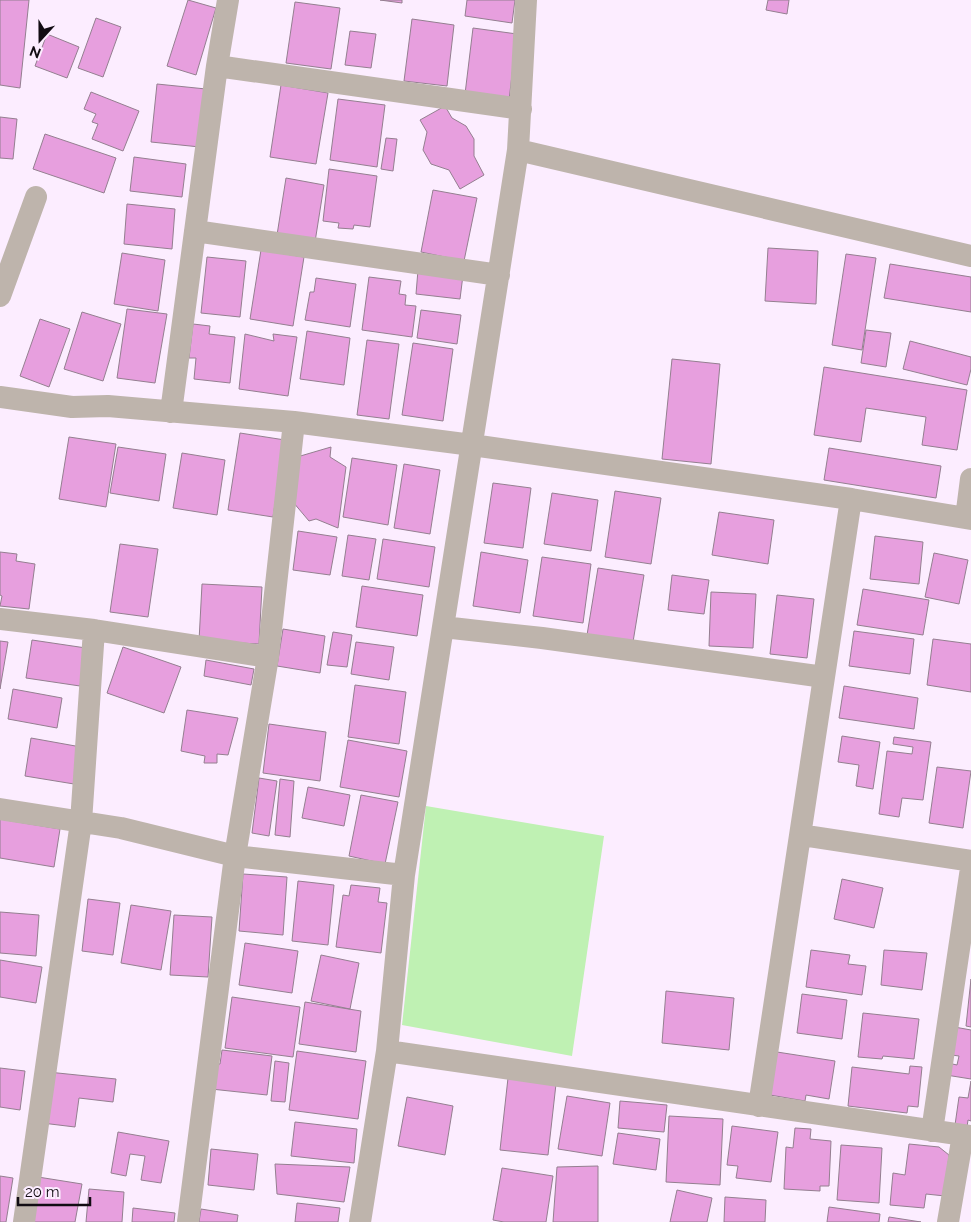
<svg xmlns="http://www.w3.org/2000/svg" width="971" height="1222" font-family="Raleway,sans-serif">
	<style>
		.green { fill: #bff1b3 }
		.building { fill: #e79fde; stroke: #947f90 }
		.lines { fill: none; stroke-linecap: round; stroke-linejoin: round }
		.minor { stroke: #beb4ac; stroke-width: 22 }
	</style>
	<rect width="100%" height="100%" fill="#fcedff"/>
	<path class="green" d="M426 806 604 836 572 1056 402 1025Z"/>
	<path class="building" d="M0 0H29L20 88 0 85Z
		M188 0 216 8 196 75 167 66Z
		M380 0H402V3Z
		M467 0H515L512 23 465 16Z
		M768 0H789L787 14 766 10Z
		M295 2 340 8 331 69 286 63Z
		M96 18 121 27 103 77 78 68Z
		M412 19 454 25 447 86 404 81Z
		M473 28 517 34 509 100 465 94Z
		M350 31 376 34 371 68 345 65Z
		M47 34 79 47 67 78 35 66Z
		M157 84 206 89 200 147 151 142Z
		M281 85 328 93 316 164 270 157Z
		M91 92 139 111 123 151 92 139 98 124 92 122 96 114 84 109Z
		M338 99 385 105 377 167 330 160Z
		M445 106 452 118 466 126 474 139V156L484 175 460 189 449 170 431 164 423 150 427 132 420 120Z
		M0 117 17 119 13 159 0 158Z
		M45 134 116 158 104 193 33 169Z
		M386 138 397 139 393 171 381 169Z
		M134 157 186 164 182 197 130 191Z
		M329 169 377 176 370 227 354 225 353 229 338 228 339 223 323 221Z
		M286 178 324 185 315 242 277 235Z
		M433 190 477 198 464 261 421 252Z
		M127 204 175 209 172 249 124 244Z
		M768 248 818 251 816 304 765 301Z
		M261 250 304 257 293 326 250 319Z
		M122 253 165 260 158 311 114 304Z
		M846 254 876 258 862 350 832 345Z
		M207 257 246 261 240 317 201 313Z
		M890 264 971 277V312L884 298Z
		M418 270 463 275 460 299 416 294Z
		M369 277 401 281 399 294 406 295 405 305 416 306 412 337 362 330Z
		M316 278 356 284 350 327 305 320 310 292H314Z
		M127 309 167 314 155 383 117 378Z
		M421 310 461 315 457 344 417 338Z
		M82 312 121 324 103 381 64 369Z
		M40 319 70 329 49 387 20 376Z
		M193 324 210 326 209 334 235 337 230 383 194 379 196 358H189Z
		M866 330 891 333 886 367 861 363Z
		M307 331 350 338 344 385 300 379Z
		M245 334 274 341 273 334 297 337 288 396 239 389Z
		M367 340 399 344 389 419 357 415Z
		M910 341 971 357V369L967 385 903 369Z
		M413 343 453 349 443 421 402 415Z
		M672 359 720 364 711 464 662 459Z
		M824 367 967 390 957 450 922 445 926 417 866 408 861 442 814 435Z
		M240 433 285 440 273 517 228 510Z
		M69 437 116 444 106 507 59 499Z
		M118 447 166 454 159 501 110 493Z
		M331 447 330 457 346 467 338 528 316 519 309 521 293 502 297 457Z
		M829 448 941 466 936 498 824 480Z
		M182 453 225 460 217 515 173 508Z
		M352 458 397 465 388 525 343 517Z
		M404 464 440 470 430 534 394 528Z
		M493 483 531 488 523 548 484 543Z
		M615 491 661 498 651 564 605 557Z
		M552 493 598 500 591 551 544 544Z
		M719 512 774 520 768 564 712 555Z
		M298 531 337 537 330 575 293 570Z
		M348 535 376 539 369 580 342 576Z
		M875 536 923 542 919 584 870 579Z
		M383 539 435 547 429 587 377 579Z
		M120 544 158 549 148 617 110 612Z
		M0 552 17 554 16 561 35 564 29 609 0 606 2 596 0 595Z
		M481 552 528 560 520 613 473 606Z
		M934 553 968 560 959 604 925 597Z
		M542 557 591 564 583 623 533 616Z
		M598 568 644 575 633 642 587 635Z
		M672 575 709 580 704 614 668 610Z
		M202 584 262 587 259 644 199 641Z
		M362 586 423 595 417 636 356 627Z
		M863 589 929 600 923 635 857 625Z
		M711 592 756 594 753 648 709 646Z
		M777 595 814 599 807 658 770 654Z
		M283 629 325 636 320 673 277 666Z
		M854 631 914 639 910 674 849 666Z
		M333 632 352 635 347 667 327 665Z
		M933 639 971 644V692L927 685Z
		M32 640 86 648 80 686 26 678Z
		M0 641 8 642 0 689Z
		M356 642 394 647 389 680 351 674Z
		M123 647 181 667 164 713 107 693Z
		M206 660 254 669 251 685 204 676Z
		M355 685 406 692 399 744 348 737Z
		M844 686 918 698 914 729 839 718Z
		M13 689 62 698 57 728 8 719Z
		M187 710 238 718 228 755 217 754V763H204L205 756 181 751Z
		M269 724 326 732 320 781 263 773Z
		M842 736 880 742 873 789 856 786 859 765 838 762Z
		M894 737 931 742 923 800 902 798 899 817 879 814 887 751 912 754 913 747 893 744Z
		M31 738 81 747 74 784 25 776Z
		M348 740 407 751 399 797 340 787Z
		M937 767 971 771 963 828 929 823Z
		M259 778 277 781 269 836 252 833Z
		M280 779 294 781 290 837 275 835Z
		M308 787 350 795 344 826 302 818Z
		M361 795 398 802 385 864 349 856Z
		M0 819 60 829 54 867 0 858Z
		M243 874 287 877 283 935 239 931Z
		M842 879 883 888 874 928 834 919Z
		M298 881 334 885 328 945 292 941Z
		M351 885 380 888 378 902 387 903 381 953 336 947 343 895 349 896Z
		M88 899 120 903 113 955 82 951Z
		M131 905 171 911 161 970 121 963Z
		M0 912 39 915 36 956 0 953Z
		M174 915 212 917 208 977 170 975Z
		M245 943 298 951 292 993 239 985Z
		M811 950 850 955 848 964 866 966 862 995 806 987Z
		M884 950 927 953 922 990 881 985Z
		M321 955 359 963 350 1009 311 1001Z
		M0 960 42 967 36 1003 0 997Z
		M971 979V1027L966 1026Z
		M666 991 734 998 729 1050 662 1043Z
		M802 994 847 1000 842 1039 797 1033Z
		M232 997 300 1007 293 1057 225 1048Z
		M305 1002 361 1011 356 1052 299 1044Z
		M863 1013 919 1019 914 1059 883 1056 882 1059 858 1057Z
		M949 1026 971 1030V1079L946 1075 948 1063 957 1065 959 1056 944 1054Z
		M222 1050 272 1056 267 1095 211 1089 214 1064H220Z
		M297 1051 366 1061 358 1119 289 1110Z
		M777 1052 835 1061 829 1099 806 1095 805 1101 770 1095Z
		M275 1061 289 1063 285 1102 271 1101Z
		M910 1066 922 1067 918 1107 908 1106 907 1113 848 1106 852 1067 909 1074Z
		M0 1068 25 1071 20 1110 0 1107Z
		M48 1072 116 1079 113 1102 79 1098 75 1127 42 1123Z
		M508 1078 556 1084 548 1155 500 1150Z
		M971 1081V1121L968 1120 967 1127 955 1125 959 1097 968 1098Z
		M567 1096 610 1103 602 1156 558 1149Z
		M407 1097 453 1106 445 1155 398 1146Z
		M620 1101 667 1105 664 1132 618 1128Z
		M669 1116 723 1119 720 1185 666 1182Z
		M295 1122 357 1129 354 1163 291 1156Z
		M732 1126 778 1132 771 1182 736 1178 738 1166 727 1165Z
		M795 1128 811 1129 810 1139 831 1141 829 1186H820V1191L784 1189 786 1147 793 1148Z
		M118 1132 169 1141 161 1183 141 1180 145 1156 130 1154 126 1176 111 1173Z
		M618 1133 660 1139 656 1170 613 1164Z
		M909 1144 939 1147 949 1155 945 1196 926 1194 924 1208 890 1205 893 1173 905 1175Z
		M841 1145 882 1148 879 1203 837 1200Z
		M211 1149 258 1154 254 1190 208 1185Z
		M275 1164 350 1167 344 1202 277 1194Z
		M598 1166V1222H553L557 1167Z
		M502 1168 553 1176 546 1222H504L493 1220Z
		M0 1176 13 1178 6 1222H0Z
		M38 1177 82 1184 75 1222H31Z
		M89 1189 124 1192 122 1222H86Z
		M677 1190 712 1198 707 1222H670Z
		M725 1197 766 1200 765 1222H724Z
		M297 1203 340 1208 338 1222H295Z
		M829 1207 880 1214 879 1222H827Z
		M133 1208 175 1213 174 1222H132Z
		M201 1209 238 1215 237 1222H199Z
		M889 1217 921 1222H888Z"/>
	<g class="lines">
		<path class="minor" d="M217 66 521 109
			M518 150 971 256
			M195 231 499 275
			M0 296 36 197
			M0 397 72 407 108 406 294 422 472 445 851 499 971 519
			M171 412 217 66 228 0
			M966 518 971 479
			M0 619 94 630 268 657
			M443 627 542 638 824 677
			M0 809 121 828 235 856 404 875
			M801 835 971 861
			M387 1051 971 1136
			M759 1106 851 499
			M932 1131 971 868
			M24 1222 81 822 94 630
			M188 1222 235 856 268 657 294 422
			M360 1222 387 1051 404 875 518 150 526 0
			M948 1222 963 1135"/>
	</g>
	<g transform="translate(40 40) rotate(201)" stroke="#fcedff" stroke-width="4" paint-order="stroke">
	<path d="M0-4L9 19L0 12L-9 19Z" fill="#120c13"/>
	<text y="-8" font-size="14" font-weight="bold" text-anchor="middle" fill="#120c13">N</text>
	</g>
	<path d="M18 1197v8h72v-8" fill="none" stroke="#120c13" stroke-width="2.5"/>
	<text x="25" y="1197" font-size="15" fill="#120c13" stroke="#fcedff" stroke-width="4" paint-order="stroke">20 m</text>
</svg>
